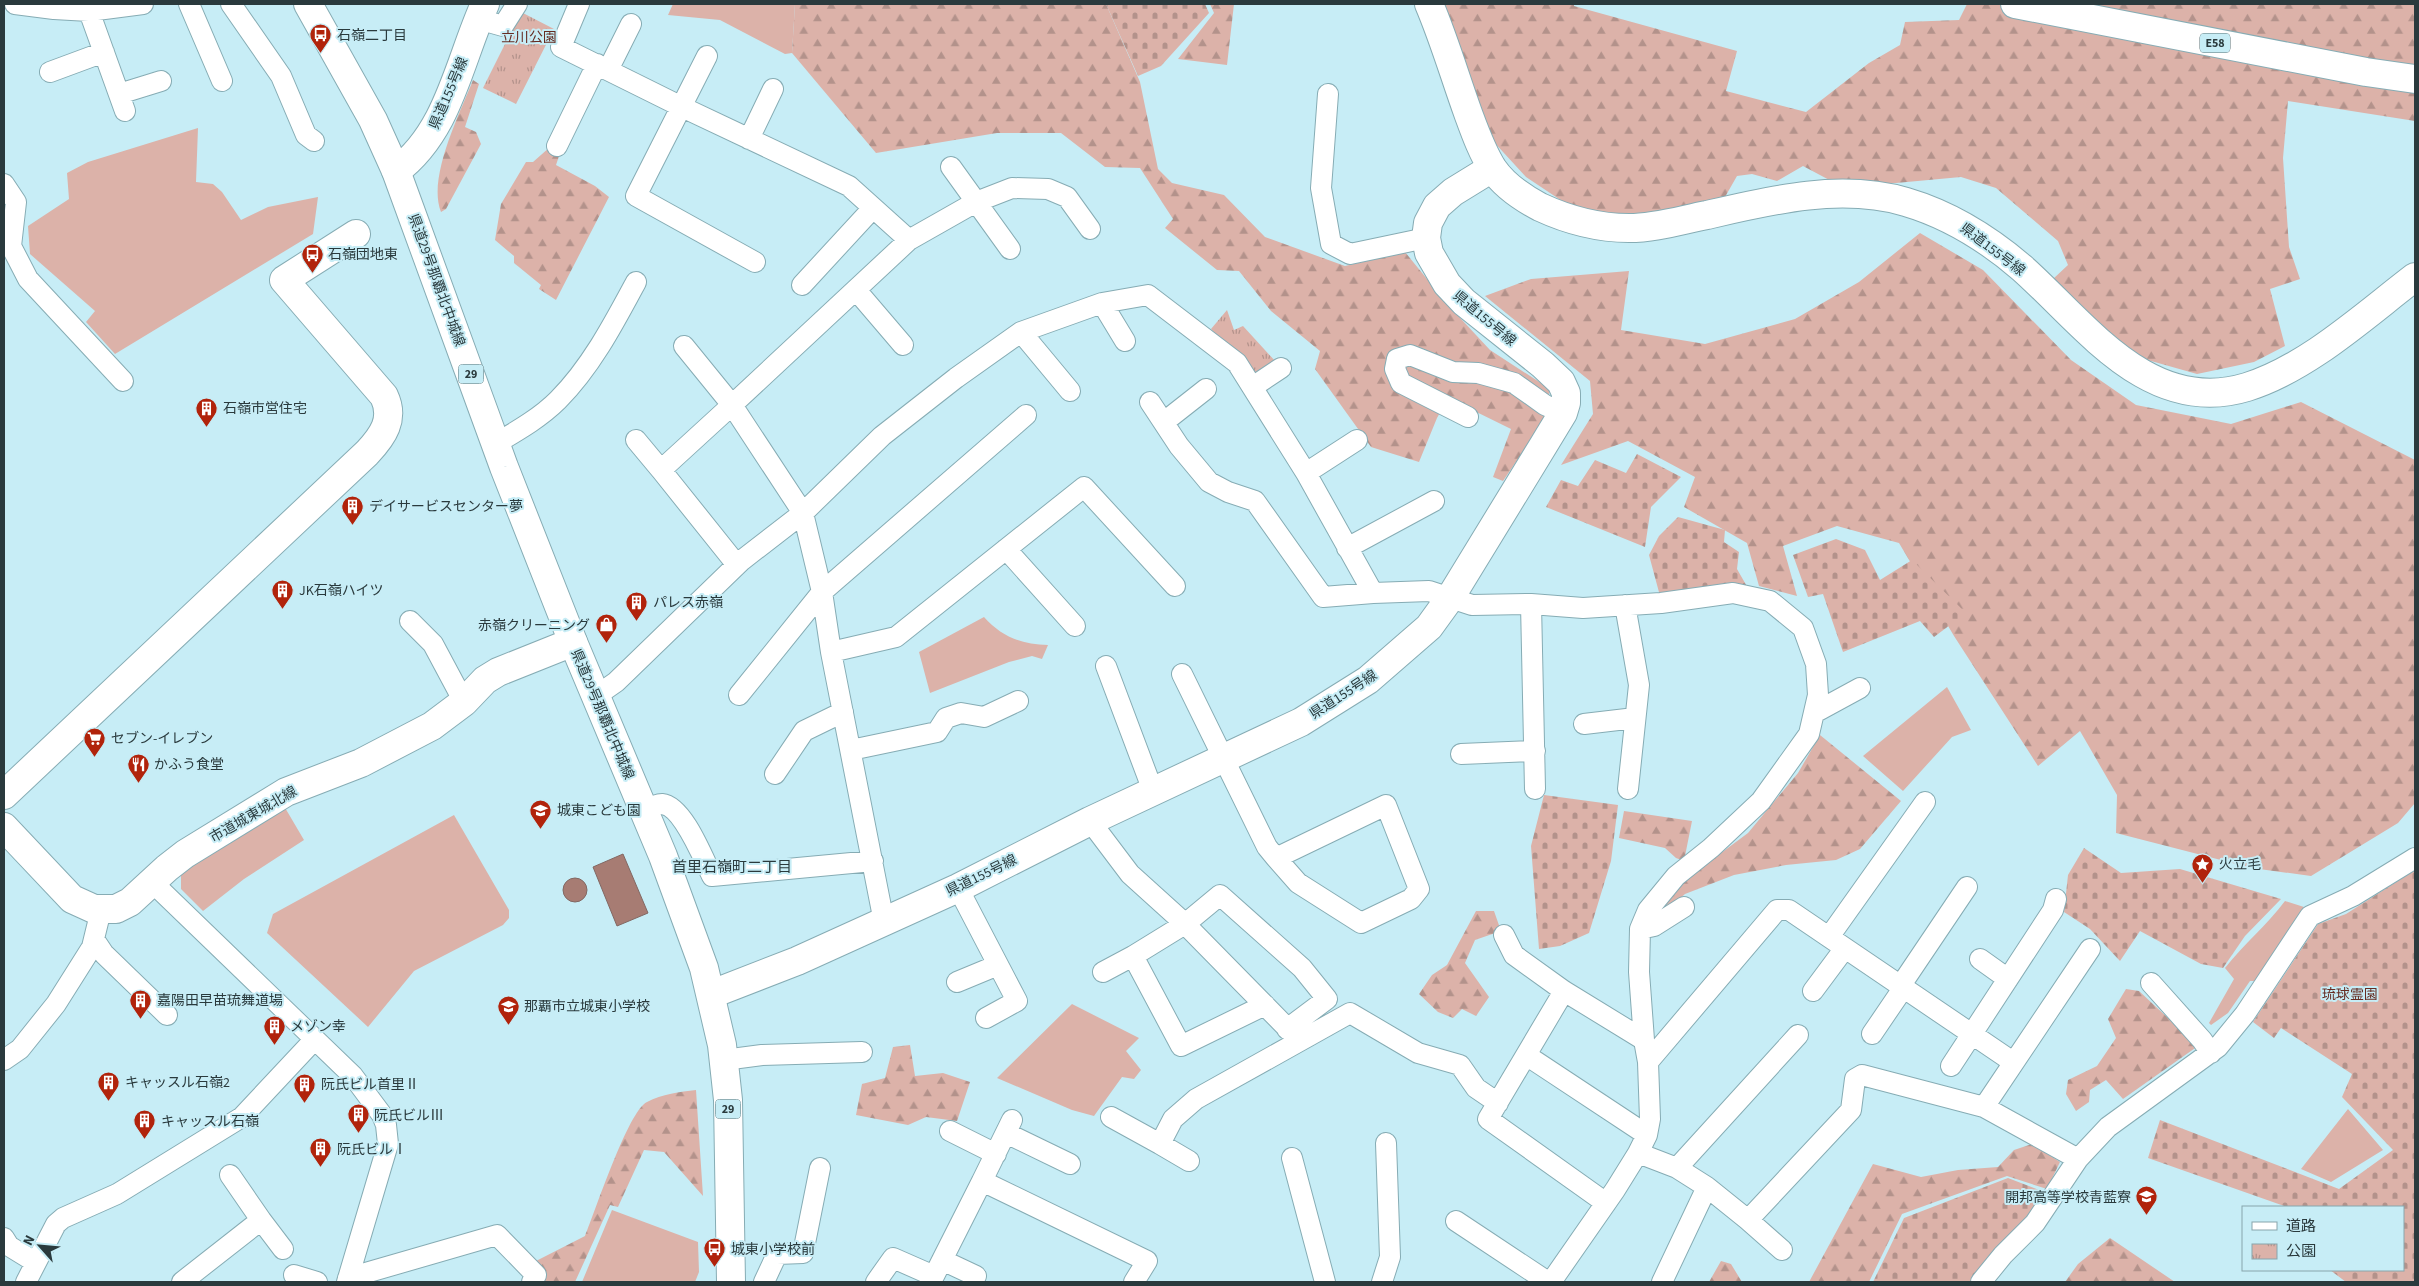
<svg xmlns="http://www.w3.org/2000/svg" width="2419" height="1286" font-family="'Source Sans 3','Noto Sans JP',sans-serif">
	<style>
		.grass { fill: #dcb2a9 }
		.forest { fill: url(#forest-firs) }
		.cemetery { fill: url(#cemetery-stones) }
		.park { fill: url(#park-tufts) }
		.water { fill: #a77c73; stroke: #826863 }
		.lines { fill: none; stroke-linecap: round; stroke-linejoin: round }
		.street-casing { stroke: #86acb4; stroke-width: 22 }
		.secondary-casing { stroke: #86acb4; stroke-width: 30 }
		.primary-casing { stroke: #86acb4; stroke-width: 30 }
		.highway-casing { stroke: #86acb4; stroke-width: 30 }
		.street { stroke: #fff; stroke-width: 20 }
		.secondary { stroke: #fff; stroke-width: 28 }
		.primary { stroke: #fff; stroke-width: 28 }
		.highway { stroke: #fff; stroke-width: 28 }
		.labels { text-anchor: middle; stroke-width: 4; stroke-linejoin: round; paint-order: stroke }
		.shield { fill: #c7edf6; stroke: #597074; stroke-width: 1 }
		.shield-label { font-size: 12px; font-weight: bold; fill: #2a3a3d }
		.poi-label { font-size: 14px; fill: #2a3a3d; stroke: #c7edf6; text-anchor: start }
		.park-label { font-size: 14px; fill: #662c22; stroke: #c7edf6 }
		.street-label { font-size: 14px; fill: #2a3a3d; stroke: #c7edf6 }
		.neighbourhood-label { font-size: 15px; fill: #2a3a3d; stroke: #c7edf6 }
	</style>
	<defs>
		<pattern id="forest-firs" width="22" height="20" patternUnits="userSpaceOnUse" patternTransform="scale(1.25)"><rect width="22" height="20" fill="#dcb2a9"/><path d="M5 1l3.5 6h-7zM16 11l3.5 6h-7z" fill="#b3928b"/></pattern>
		<pattern id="cemetery-stones" width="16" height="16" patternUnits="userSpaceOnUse" patternTransform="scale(1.25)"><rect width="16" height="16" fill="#dcb2a9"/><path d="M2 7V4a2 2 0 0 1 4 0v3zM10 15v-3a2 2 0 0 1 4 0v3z" fill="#b3928b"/></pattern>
		<pattern id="park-tufts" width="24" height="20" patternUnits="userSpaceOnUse" patternTransform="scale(1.25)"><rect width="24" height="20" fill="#dcb2a9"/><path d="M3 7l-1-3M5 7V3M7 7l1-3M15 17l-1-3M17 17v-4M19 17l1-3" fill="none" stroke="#b3928b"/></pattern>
	</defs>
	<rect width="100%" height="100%" fill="#c7edf6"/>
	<path class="grass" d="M673 4H795L792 53 785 54 720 20 668 15Z
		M198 128 196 182 213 184 222 192 241 220 268 207 318 197 313 234 115 354 86 322 95 311 30 254 28 226 69 199 67 173 88 162Z
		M984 617C1002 637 1021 644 1048 645L1042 659 1032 656 1009 662 930 693 919 652Z
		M1947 687 1971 730 1952 737 1903 791 1863 756Z
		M284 806 304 840 244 879 203 911 181 889V875L187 867Z
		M454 815 509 910V918L503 925 414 971 368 1027 267 933 273 914Z
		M2285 901 2304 907 2258 981H2250L2228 1013 2211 1025 2209 1023 2234 979 2225 968C2244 944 2267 925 2285 901Z
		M1072 1004 1139 1038 1126 1051 1141 1070 1134 1079 1122 1077 1094 1116 1072 1110 997 1078Z
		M2348 1109 2383 1150 2331 1182 2301 1169Z
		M612 1210 698 1242 699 1272 695 1282H582Z"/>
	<path class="forest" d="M795 4H1106L1140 82 1158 169 1172 183 1224 195 1265 237 1345 266 1405 252 1449 306 1490 350 1550 389 1545 419 1503 481 1493 477 1511 429 1448 398 1437 418 1419 462 1371 447 1315 369 1320 351 1271 311 1239 271 1217 270 1165 228 1173 219 1140 168 1105 167 1061 133H997L876 153 792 53Z
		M1210 4H1234L1227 65 1178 59 1214 13Z
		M1437 4H1574V6L1737 51 1726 91 1806 112 1869 63 1900 45 1905 22 1959 20 1967 4H2415V121L2288 101 2283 158 2289 247 2300 279 2270 289 2285 346 2254 362 2197 374 2144 359 2102 330 2053 279 2068 265 2058 241 1996 188 1961 177 1896 183H1835L1803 166 1777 181 1752 174 1737 176 1725 197 1660 214 1617 216 1565 203 1526 177 1492 140Z
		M473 80 479 84 465 127 476 132 481 144 446 209 441 212C427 178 460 113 473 80Z
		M550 147 560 153 556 165 595 186 609 197 556 300 539 289 541 285 514 263V256L495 240 501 204 526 162H533Z
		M1920 233 1983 270 2071 360 2136 405 2231 424 2301 402 2415 460V803L2398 823 2311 876 2252 868 2116 833 2117 795 2080 731 2038 766 1954 636 1899 543 1837 526 1783 546 1797 596 1759 586 1747 543 1684 507 1695 477 1628 441 1561 465 1593 414 1590 381 1485 296 1531 279 1629 271 1621 330 1705 344 1795 319 1859 282Z
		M1820 735 1901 801 1860 849 1836 860 1786 865 1734 875 1685 894 1664 913 1661 908 1674 888 1748 833 1798 773Z
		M1624 811 1692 821 1684 861 1676 858 1665 848 1619 838Z
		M1476 911H1494L1501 931 1475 940 1465 963 1489 997 1476 1016 1462 1009 1453 1018 1438 1012 1419 994 1432 975 1447 965Z
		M2126 989 2139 991 2198 1046 2123 1099 2106 1080 2090 1090 2089 1102 2076 1111 2066 1094 2068 1080 2097 1066 2116 1038 2108 1019Z
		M910 1045 915 1076 943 1073 970 1082 957 1121 926 1117 908 1125 856 1115 862 1084 885 1078 893 1047Z
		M696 1090 703 1196 664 1152 644 1150 618 1207 610 1205 575 1282H542L536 1261 585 1236C595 1212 628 1111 647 1102 662 1094 680 1092 696 1090Z
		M2032 1144 2060 1162 2047 1189 2007 1176 1902 1214 1869 1282H1809L1873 1164 1921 1177 1958 1170 1998 1167 2014 1150Z
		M2110 1238 2175 1282H2065L2078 1264Z
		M1721 1261 1731 1264 1742 1282H1709Z"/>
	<path class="cemetery" d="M1106 4H1205L1209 13 1161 66 1138 76Z
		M1637 454 1681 477 1651 507 1645 547 1546 507 1561 480 1578 486 1595 460 1626 473Z
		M1678 517 1725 530 1724 542 1739 552 1737 569 1749 590 1660 596 1649 555 1659 536Z
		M1836 539 1865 550 1880 580 1912 560 1966 613 1934 637 1920 621 1843 652 1823 594 1808 597 1793 555Z
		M1544 795 1618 805 1611 861 1589 933 1560 946 1539 949 1531 846Z
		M2084 848 2121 873 2180 869 2281 899 2245 936 2223 968 2201 964 2140 931 2120 961 2090 929 2064 912 2068 875Z
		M2415 870V1282H2346L2330 1270H2403V1207H2287L2148 1158 2160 1120 2339 1189 2393 1150 2342 1097 2352 1074 2281 1028 2274 1038 2253 1022 2318 924 2346 914Z
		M2008 1178 2052 1195 1978 1282H1873L1904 1218Z"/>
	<path class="park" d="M521 12 554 29 516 104 483 88Z
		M1227 310 1234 330 1243 326 1276 362 1260 375 1252 374 1211 329Z"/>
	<path class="water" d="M623 854 648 913 617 926 593 867Z
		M563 890a12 12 0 1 1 24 0a12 12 0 1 1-24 0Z"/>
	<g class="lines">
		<defs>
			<path id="street" d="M15 4 54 9 89 11
				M189 4 222 81
				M231 4 281 76 306 135 314 141
				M579 4 561 47 682 107 849 186 909 240 732 405 803 513 822 592 831 652 884 922
				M478 19 503 26 517 4
				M707 56 636 196 755 262
				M608 70 631 24
				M50 72 104 52
				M119 94 161 81
				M1328 94 1321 188 1331 244 1350 254 1426 238
				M125 111 89 11 143 4
				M749 139 773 89
				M557 146 597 64
				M951 167 1010 249
				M4 184 16 202 11 246 28 279 123 381
				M909 240 976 202 1012 188 1048 189 1067 197 1090 229
				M802 285 873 208
				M856 290 903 345
				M1102 303 1125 341
				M1021 332 1070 391
				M684 346 732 405 661 470 737 565
				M1254 386 1281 368
				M1150 402 1179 446 1209 482 1228 492 1255 501 1323 597 1373 593
				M1468 417 1401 383 1395 369 1397 359 1410 355 1453 372 1478 373 1514 383 1545 405 1563 413
				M1164 422 1206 389
				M636 440 661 470
				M495 444C517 431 540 418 558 400 591 367 614 323 636 282
				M1306 473 1357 440
				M1347 548 1434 501
				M1006 549 1075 626
				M1531 604 1535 789
				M1625 605 1639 685 1628 789
				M410 621 433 644 464 702
				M831 652 896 637 1084 487 1175 586
				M1106 666 1153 791
				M1182 674 1267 847 1276 858 1386 805 1419 889 1411 899 1361 923 1298 883 1276 858
				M739 695 822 592 1026 415
				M596 696 616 682 741 561 803 513 882 436 956 378 1021 332 1102 303 1148 295 1237 363 1306 473 1373 593 1429 591 1472 605 1531 604 1583 608 1661 603 1733 593 1770 601 1803 628 1816 664 1818 695 1809 734 1761 801 1711 848 1676 876 1648 910 1640 929 1639 972 1644 1040 1648 1062 1650 1119 1647 1135 1638 1153 1615 1190 1551 1282
				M1814 713 1860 688
				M1584 724 1635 718
				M851 750 937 732 946 718 961 713 984 717 1018 701
				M1461 754 1535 751
				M775 774 804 731 843 712
				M644 811C649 808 656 804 662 804 683 806 703 858 712 876L873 861
				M1090 821 1130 874 1182 921 1297 1038
				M152 882 353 1076 382 1115 386 1125 388 1144 347 1282
				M958 888 1017 1001 986 1018
				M1640 929 1654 926 1684 907
				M1504 935 1514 955 1564 991 1644 1040
				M1829 937 1925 802
				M94 939 104 954 167 1015
				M1980 959 2008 979
				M1103 972 1133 956
				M957 982 998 965
				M2151 983 2202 1040 2211 1053
				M1901 985 1967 887
				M1564 991 1488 1119 1606 1203
				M1813 991 1845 948
				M1265 1005 1181 1046 1133 956 1185 924 1220 895 1302 968 1327 999 1287 1029
				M1872 1034 1904 987
				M1526 1055 1647 1135
				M4 1060 20 1049 56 1004 92 947 101 910
				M724 1060 762 1055 862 1052
				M1648 1062 1777 910H1789L2013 1062
				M1951 1066 2053 910 2056 899
				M1984 1107 2078 1159
				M1111 1117 1160 1144 1173 1119 1196 1099 1350 1013 1418 1053 1460 1065 1476 1088 1498 1103
				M950 1131 996 1154
				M1006 1133 1070 1164
				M1160 1144 1189 1161
				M1638 1153 1677 1168 1707 1187 1662 1282
				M1292 1158 1325 1282
				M1677 1168 1798 1035
				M982 1181 1012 1120
				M1707 1187 1748 1220 1851 1110 1855 1079 1862 1075 1984 1107 2090 949
				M261 1220 283 1249
				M1748 1220 1782 1250
				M1456 1221 1548 1282
				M4 1238 9 1246 35 1262
				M942 1260 976 1276
				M294 1275 317 1282
				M348 1278 497 1235 536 1275 532 1282
				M26 1282 56 1224 63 1218 117 1194 242 1117 315 1039
				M182 1282 261 1220 230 1175
				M764 1282 777 1254 803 1253 820 1168
				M876 1282 893 1258 934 1276 982 1181 1147 1261 1134 1282
				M1382 1282 1390 1257 1386 1143
				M1981 1282 2003 1255 2035 1223 2078 1159 2108 1127 2218 1047 2245 1014 2310 916 2353 896 2415 858"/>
			<path id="secondary" d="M1429 4C1444 39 1455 77 1468 113 1475 132 1482 152 1493 169 1504 185 1523 198 1540 207 1568 220 1598 228 1629 228 1655 228 1681 220 1707 215 1771 200 1841 183 1906 202 1950 215 1987 238 2022 268 2085 324 2149 417 2247 387 2308 368 2365 315 2415 277
				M396 171C449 132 459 61 485 4
				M4 795 367 453C383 436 395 419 384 396L284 280 356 234
				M4 827 72 899 94 909H116L130 902 167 868 185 854 286 792 361 763 432 726 464 702 485 680 498 672 573 642
				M712 994 797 961 958 888 1090 821 1301 722 1368 680 1429 627 1450 598 1543 446 1563 413 1566 403V393L1561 382 1543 365 1464 302 1447 284 1429 253 1426 238 1428 223 1437 206 1453 192 1492 168"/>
			<path id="primary" d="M308 4 373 120 396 171 504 467 573 642 663 856 704 968 722 1045 728 1100 731 1282"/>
			<path id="highway" d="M2015 4 2366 72 2415 79"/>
		</defs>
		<use href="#street" class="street-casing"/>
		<use href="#secondary" class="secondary-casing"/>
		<use href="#primary" class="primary-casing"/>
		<use href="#highway" class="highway-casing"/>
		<use href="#street" class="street"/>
		<use href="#secondary" class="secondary"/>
		<use href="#primary" class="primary"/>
		<use href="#highway" class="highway"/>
	</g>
	<defs>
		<symbol id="bus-pin" viewBox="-11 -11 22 30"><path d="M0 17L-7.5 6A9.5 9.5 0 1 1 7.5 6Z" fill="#b1230b" stroke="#c7edf6"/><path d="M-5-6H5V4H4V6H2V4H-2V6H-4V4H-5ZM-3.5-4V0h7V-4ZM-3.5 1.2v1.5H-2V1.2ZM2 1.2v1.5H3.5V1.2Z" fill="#fff"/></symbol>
		<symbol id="building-pin" viewBox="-11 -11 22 30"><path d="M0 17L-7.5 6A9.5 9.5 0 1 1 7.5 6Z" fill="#b1230b" stroke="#c7edf6"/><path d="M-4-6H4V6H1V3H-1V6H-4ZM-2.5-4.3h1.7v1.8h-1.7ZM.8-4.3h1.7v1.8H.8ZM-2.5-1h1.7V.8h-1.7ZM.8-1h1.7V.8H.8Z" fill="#fff"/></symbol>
		<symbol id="shop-pin" viewBox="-11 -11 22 30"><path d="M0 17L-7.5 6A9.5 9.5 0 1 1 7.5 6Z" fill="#b1230b" stroke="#c7edf6"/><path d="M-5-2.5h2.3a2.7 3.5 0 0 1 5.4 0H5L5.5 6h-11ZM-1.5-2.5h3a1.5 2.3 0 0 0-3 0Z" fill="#fff"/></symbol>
		<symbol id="supermarket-pin" viewBox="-11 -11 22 30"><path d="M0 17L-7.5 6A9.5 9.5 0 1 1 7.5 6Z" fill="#b1230b" stroke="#c7edf6"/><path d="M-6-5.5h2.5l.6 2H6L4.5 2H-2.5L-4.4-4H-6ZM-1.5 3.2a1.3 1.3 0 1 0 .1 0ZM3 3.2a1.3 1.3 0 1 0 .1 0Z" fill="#fff"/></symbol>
		<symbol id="restaurant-pin" viewBox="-11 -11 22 30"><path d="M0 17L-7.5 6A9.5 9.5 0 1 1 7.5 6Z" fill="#b1230b" stroke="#c7edf6"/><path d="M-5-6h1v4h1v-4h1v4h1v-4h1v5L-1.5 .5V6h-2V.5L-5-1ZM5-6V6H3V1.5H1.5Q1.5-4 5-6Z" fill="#fff"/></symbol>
		<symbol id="school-pin" viewBox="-11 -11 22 30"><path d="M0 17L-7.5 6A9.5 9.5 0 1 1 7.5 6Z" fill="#b1230b" stroke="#c7edf6"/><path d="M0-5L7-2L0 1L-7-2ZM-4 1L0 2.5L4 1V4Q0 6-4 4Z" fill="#fff"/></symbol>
		<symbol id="sight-pin" viewBox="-11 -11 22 30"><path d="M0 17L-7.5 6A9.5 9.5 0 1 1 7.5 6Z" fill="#b1230b" stroke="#c7edf6"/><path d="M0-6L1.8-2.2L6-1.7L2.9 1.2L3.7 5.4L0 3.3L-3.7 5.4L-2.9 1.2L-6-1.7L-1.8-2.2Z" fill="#fff"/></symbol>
	</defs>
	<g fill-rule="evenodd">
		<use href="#bus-pin" x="308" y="22" width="25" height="34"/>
		<use href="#bus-pin" x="300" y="242" width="25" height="34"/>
		<use href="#building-pin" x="194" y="396" width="25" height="34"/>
		<use href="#building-pin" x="340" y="494" width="25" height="34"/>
		<use href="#building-pin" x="270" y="578" width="25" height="34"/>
		<use href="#building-pin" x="624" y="590" width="25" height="34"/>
		<use href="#shop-pin" x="594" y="612" width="25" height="34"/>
		<use href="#supermarket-pin" x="82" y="726" width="25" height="34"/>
		<use href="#restaurant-pin" x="126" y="752" width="25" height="34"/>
		<use href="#school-pin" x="528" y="798" width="25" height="34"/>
		<use href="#sight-pin" x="2190" y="852" width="25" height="34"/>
		<use href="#building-pin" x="128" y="988" width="25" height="34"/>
		<use href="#school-pin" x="496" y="994" width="25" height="34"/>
		<use href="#building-pin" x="262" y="1014" width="25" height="34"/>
		<use href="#building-pin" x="96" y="1070" width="25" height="34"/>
		<use href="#building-pin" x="292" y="1072" width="25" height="34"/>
		<use href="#building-pin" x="346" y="1102" width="25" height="34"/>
		<use href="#building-pin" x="132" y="1108" width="25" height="34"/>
		<use href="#building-pin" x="308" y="1136" width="25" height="34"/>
		<use href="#school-pin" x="2134" y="1184" width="25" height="34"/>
		<use href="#bus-pin" x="702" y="1236" width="25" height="34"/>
	</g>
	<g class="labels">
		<g class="shield">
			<rect x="2200" y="33.5" width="30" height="19" rx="4"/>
			<rect x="458.5" y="364.5" width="25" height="19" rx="4"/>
			<rect x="715.5" y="1099.5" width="25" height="19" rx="4"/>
		</g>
		<g class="shield-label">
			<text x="2215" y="47">E58</text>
			<text x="471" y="378">29</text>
			<text x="728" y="1113">29</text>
		</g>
		<g class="poi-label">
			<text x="337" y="40">石嶺二丁目</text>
			<text x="328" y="259">石嶺団地東</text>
			<text x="223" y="413">石嶺市営住宅</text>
			<text x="369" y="511">デイサービスセンター夢</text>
			<text x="299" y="595">JK石嶺ハイツ</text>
			<text x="653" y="607">パレス赤嶺</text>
			<text x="590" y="630" text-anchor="end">赤嶺クリーニング</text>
			<text x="111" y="743">セブン-イレブン</text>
			<text x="154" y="769">かふう食堂</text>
			<text x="557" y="815">城東こども園</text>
			<text x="2219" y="869">火立毛</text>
			<text x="157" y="1005">嘉陽田早苗琉舞道場</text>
			<text x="524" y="1011">那覇市立城東小学校</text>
			<text x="290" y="1031">メゾン幸</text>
			<text x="125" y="1087">キャッスル石嶺2</text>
			<text x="321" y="1089">阮氏ビル首里Ⅱ</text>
			<text x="374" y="1120">阮氏ビルⅢ</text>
			<text x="161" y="1126">キャッスル石嶺</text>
			<text x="337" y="1154">阮氏ビルⅠ</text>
			<text x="2131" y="1202" text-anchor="end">開邦高等学校青藍寮</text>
			<text x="731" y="1254">城東小学校前</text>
		</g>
		<g class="park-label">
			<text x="529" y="42">立川公園</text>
			<text x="2350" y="999">琉球霊園</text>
		</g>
		<g class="street-label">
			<text transform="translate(448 93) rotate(-67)" y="5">県道155号線</text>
			<text transform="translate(1993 249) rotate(37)" y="5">県道155号線</text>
			<text transform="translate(437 280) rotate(70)" y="5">県道29号那覇北中城線</text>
			<text transform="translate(1485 318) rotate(40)" y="5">県道155号線</text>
			<text transform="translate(1343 694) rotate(-33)" y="5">県道155号線</text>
			<text transform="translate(603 714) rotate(67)" y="5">県道29号那覇北中城線</text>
			<text transform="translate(253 814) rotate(-30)" y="5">市道城東城北線</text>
			<text transform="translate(981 875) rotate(-26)" y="5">県道155号線</text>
		</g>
		<g class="neighbourhood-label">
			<text x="732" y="872">首里石嶺町二丁目</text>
		</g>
	</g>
	<rect width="2419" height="1286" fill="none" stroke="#2a3a3d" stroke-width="10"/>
	<rect x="2242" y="1206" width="162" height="65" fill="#c7edf6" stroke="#88a5ac"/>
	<rect x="2252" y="1222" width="25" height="8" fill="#ffffff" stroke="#88a5ac"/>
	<text x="2286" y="1231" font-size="15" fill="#2a3a3d">道路</text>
	<rect x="2252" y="1244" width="25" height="15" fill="url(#park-tufts)" stroke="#88a5ac"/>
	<text x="2286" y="1256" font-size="15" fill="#2a3a3d">公園</text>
	<g transform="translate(40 1246) rotate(297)" stroke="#c7edf6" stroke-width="4" paint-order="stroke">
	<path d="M0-4L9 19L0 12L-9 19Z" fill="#2a3a3d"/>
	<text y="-8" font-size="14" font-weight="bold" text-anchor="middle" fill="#2a3a3d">N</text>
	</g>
</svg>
